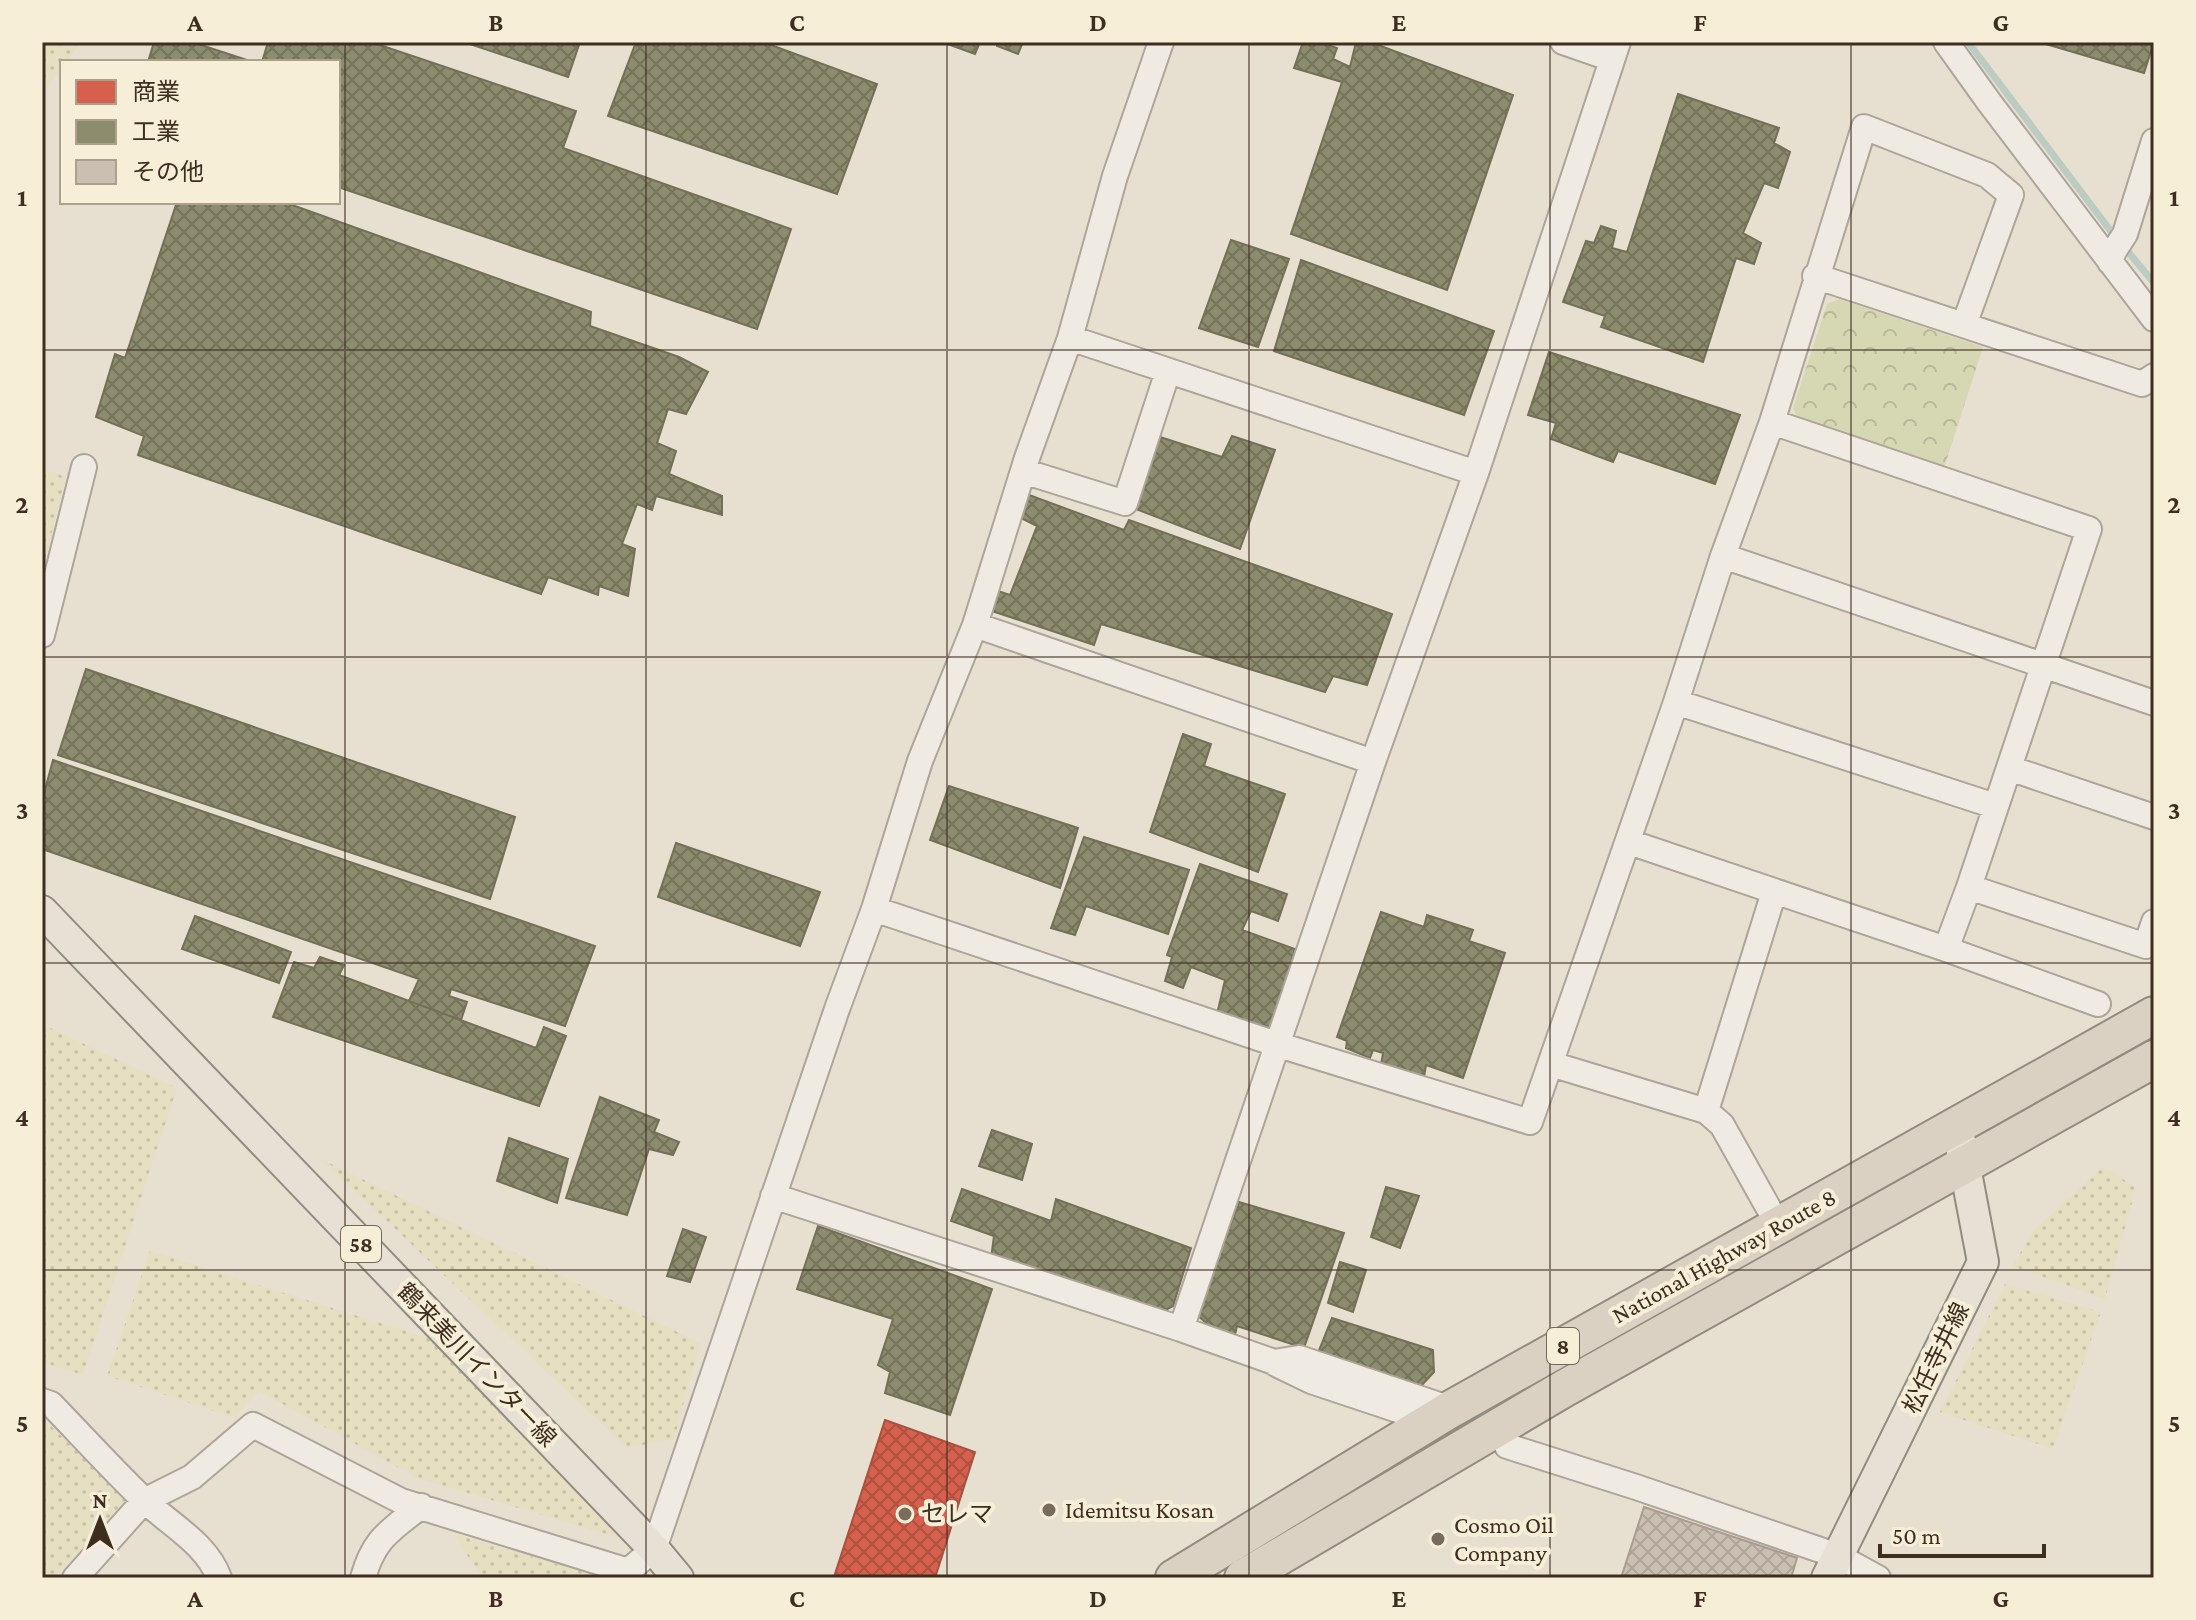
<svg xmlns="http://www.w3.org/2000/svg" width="2196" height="1620" font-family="'Crimson Pro','Noto Sans JP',serif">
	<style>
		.farmland { fill: url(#farmland-dots) }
		.park { fill: url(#park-crowns) }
		.shops { fill: url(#shops-cross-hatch); stroke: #a85140; stroke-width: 2 }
		.industry { fill: url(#industry-cross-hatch); stroke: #747057; stroke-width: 2 }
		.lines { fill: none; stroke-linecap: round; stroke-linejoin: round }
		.stream { stroke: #bcccc2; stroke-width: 7 }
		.building { fill: url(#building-cross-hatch); stroke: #a89c90; stroke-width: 2 }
		.minor-casing { stroke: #ada599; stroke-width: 28 }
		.major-casing { stroke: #928b80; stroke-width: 34 }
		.highway-casing { stroke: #928b80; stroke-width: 40 }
		.minor { stroke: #efebe3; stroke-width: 24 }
		.major { stroke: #e6e1d4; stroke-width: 30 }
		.highway { stroke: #dad1c2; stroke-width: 36 }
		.grid { fill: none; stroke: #3d2e20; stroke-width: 2; stroke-opacity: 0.55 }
		.poi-dot { fill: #786c5e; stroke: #f7eed8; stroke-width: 3 }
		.labels { text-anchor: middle; stroke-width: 8; stroke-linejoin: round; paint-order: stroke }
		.shield { fill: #f7eed8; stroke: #756857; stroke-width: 2 }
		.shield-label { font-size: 22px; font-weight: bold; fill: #3d2e20 }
		.street-label { font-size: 24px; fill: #3d2e20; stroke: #f7eed8 }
		.poi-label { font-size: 24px; fill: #3d2e20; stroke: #f7eed8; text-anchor: start }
		.neatline { fill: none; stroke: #3d2e20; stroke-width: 3 }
		.grid-label { font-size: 26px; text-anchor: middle; font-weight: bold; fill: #3d2e20 }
	</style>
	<defs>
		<pattern id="farmland-dots" width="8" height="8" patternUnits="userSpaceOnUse" patternTransform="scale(2)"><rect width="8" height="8" fill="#e6dfc2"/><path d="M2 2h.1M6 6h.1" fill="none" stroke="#c6c0a6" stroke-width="1.8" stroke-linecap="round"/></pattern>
		<pattern id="park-crowns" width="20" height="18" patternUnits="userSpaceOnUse" patternTransform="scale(2)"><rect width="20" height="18" fill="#d6d7b3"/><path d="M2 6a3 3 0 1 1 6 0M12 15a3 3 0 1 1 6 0" fill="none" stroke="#b9b99a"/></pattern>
		<pattern id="shops-cross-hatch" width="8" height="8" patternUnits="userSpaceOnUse" patternTransform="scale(2)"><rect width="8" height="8" fill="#d6604d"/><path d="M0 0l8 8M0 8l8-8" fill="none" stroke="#af5040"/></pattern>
		<pattern id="industry-cross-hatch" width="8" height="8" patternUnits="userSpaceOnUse" patternTransform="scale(2)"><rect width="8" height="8" fill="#8c8c6e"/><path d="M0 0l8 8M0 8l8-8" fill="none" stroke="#74735a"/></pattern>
		<pattern id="building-cross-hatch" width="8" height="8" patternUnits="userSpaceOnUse" patternTransform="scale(2)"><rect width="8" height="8" fill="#cbbfb2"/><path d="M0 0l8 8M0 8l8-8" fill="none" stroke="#afa499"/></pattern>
	</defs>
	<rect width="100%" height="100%" fill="#e7e0d1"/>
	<path class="farmland" d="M42 42H82L66 62H62V68L42 93Z
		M42 469 66 477 42 571Z
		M42 1024 177 1088 83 1375 42 1362Z
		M321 1159 700 1343 674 1439 627 1448Z
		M2104 1166 2136 1188 2105 1299 2012 1266 2035 1229Z
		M150 1251 438 1341 626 1540 417 1478 259 1391 235 1418 107 1376Z
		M2005 1284 2101 1312 2053 1449 1940 1412Z
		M42 1417 127 1500 54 1578H42Z
		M453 1533 604 1578H482Z"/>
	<path class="park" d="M1839 299 1983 347 1944 468 1799 421 1793 408 1827 304Z"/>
	<path class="shops" d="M885 1420 975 1452 935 1578 834 1577Z"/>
	<path class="industry" d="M154 42H192L253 62H148Z
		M268 42H371L576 111 563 148 791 229 757 329 338 187V62H262Z
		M464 42H580L568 77Z
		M636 42H763L877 84 837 194 608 116Z
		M942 42H980L975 54Z
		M998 42H1023L1018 54 997 46Z
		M1303 42H1320L1337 48 1333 59 1350 67 1356 42H1370L1513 95 1447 290 1291 234 1342 82 1294 68Z
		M2039 42H2154L2144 73Z
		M1678 94 1779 128 1774 143 1790 152 1778 188 1764 183 1743 233 1761 243 1754 264 1736 258 1703 362 1601 327 1605 316 1563 302 1586 241 1594 243 1601 226 1616 231 1612 248 1627 252Z
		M177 202H284L591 312 590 326 679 357 708 372 686 414 668 409 657 443 676 451 669 474 722 496V515L656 496 652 510 637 504 622 544 635 549 628 596 599 586 598 595 548 577 541 594 138 455 144 436 96 417 115 354 125 358Z
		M1231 240 1289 259 1258 347 1199 328Z
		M1301 260 1494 331 1464 415 1274 351Z
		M1549 352 1740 415 1715 484 1618 451 1613 462 1551 439 1556 423 1528 415Z
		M1157 436 1222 457 1232 436 1275 450 1240 549 1133 508Z
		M1029 495 1124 530 1129 520 1392 614 1367 685 1333 676 1325 692 1101 624 1094 645 992 611 998 591 1010 595 1037 526 1019 517Z
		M86 669 515 817 490 899 58 755Z
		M1183 734 1211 744 1204 766 1285 794 1258 872 1150 832Z
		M53 760 595 946 565 1026 451 989 449 996 467 1002 461 1020 409 1001 419 979 42 849V801Z
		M949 786 1078 828 1060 888 930 840Z
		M1084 837 1189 870 1168 934 1086 906 1075 935 1051 928Z
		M676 843 820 892 800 946 658 897Z
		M1200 864 1287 894 1278 921 1251 911 1242 930 1295 949 1273 1025 1261 1029 1217 1014 1225 980 1191 967 1183 988 1165 981 1172 957 1167 955Z
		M1381 912 1424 927 1427 915 1473 930 1469 941 1505 953 1463 1078 1426 1065 1424 1077 1381 1065 1383 1053 1373 1050 1370 1058 1346 1048 1347 1041 1337 1037Z
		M195 916 291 952 279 983 182 949Z
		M320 957 344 965 339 975 536 1048 544 1027 566 1036 539 1106 273 1017 294 962 314 968Z
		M600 1097 659 1120 654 1132 679 1142 673 1155 649 1149 627 1215 566 1198Z
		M992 1130 1032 1144 1022 1180 979 1166Z
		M509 1138 568 1159 557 1203 497 1181Z
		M1386 1187 1419 1196 1400 1248 1371 1237Z
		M962 1189 1051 1221 1056 1199 1191 1248 1173 1306 1160 1313 991 1258 994 1236 951 1221Z
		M1239 1202 1344 1233 1304 1348 1237 1326 1234 1339 1213 1329 1197 1315Z
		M818 1226 992 1289 950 1415 885 1393 890 1372 878 1365 893 1319 797 1289Z
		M683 1229 706 1237 690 1282 667 1276Z
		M1340 1262 1366 1270 1353 1312 1328 1303Z
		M1332 1318 1433 1350 1434 1372 1419 1388 1318 1353Z"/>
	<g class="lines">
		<path class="stream" d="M1968 42 2110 230 2154 283"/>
	</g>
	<path class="building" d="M1644 1507 1797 1558 1791 1578H1621Z"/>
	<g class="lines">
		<defs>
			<path id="minor" d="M1563 42 1612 59
				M1946 42 1989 102 2154 319
				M2110 262 2114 251 2125 234 2154 141
				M1815 276 2142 384 2154 376
				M1070 338 1476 473
				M1772 422 2089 529 1969 887 1946 949
				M1023 471 1125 503 1168 371
				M1723 556 2154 703
				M975 625 1373 762
				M42 635 84 467
				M1676 702 1995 806
				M2009 768 2154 817
				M1629 842 1946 949 2098 1004
				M1969 887 2146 946 2154 922
				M874 909 1279 1045 1530 1122 1676 702 1723 556 1772 422 1864 127 1987 175 2011 195 1964 325
				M1551 1064 1706 1111 1722 1125 1778 1225
				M1706 1111 1774 892
				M773 1196 1181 1329 1274 1362 1299 1358 1451 1409
				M1181 1329 1373 762 1476 473 1618 42
				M1276 1364 1311 1381 1407 1413
				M42 1401 51 1404C81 1435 111 1468 142 1498 167 1523 207 1543 219 1578
				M1507 1446 1636 1487 1838 1556 1878 1578
				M75 1578 144 1501 192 1477 253 1425 401 1501 628 1571 654 1549 837 1009 874 909 920 761 975 625 1027 458 1070 338 1115 176 1161 42
				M363 1578C374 1538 390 1531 421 1506"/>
			<path id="major" d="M42 911 654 1549 678 1578
				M1827 1578 1983 1262 1957 1125"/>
			<path id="highway" d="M1174 1578 1451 1409 2154 1015
				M1243 1578 1565 1388 2154 1059"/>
		</defs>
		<use href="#minor" class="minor-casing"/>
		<use href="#major" class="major-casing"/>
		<use href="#highway" class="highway-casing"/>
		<use href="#minor" class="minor"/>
		<use href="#major" class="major"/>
		<use href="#highway" class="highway"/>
	</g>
	<path class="grid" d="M345 42V1578M646 42V1578M947 42V1578M1249 42V1578M1550 42V1578M1851 42V1578M42 350H2154M42 657H2154M42 963H2154M42 1270H2154"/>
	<g class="poi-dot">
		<circle cx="1049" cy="1510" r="8"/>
		<circle cx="905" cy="1514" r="8"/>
		<circle cx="1438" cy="1539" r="8"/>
	</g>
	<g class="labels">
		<g class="shield">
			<rect x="341" y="1226" width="40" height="36" rx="6"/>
			<rect x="1547" y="1328" width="32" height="36" rx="6"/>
		</g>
		<g class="shield-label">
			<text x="361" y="1252">58</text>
			<text x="1563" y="1354">8</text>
		</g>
		<g class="street-label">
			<text transform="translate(1724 1256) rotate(-29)" y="8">National Highway Route 8</text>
			<text transform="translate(1936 1358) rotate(-64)" y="8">松任寺井線</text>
			<text transform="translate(477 1365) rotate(46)" y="8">鶴来美川インター線</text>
		</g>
		<g class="poi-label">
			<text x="1065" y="1518">Idemitsu Kosan</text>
			<text x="921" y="1522">セレマ</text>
			<text x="1454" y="1533">Cosmo Oil<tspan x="1454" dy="28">Company</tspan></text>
		</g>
	</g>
	<rect width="2196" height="1620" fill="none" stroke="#f7eed8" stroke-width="88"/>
	<rect x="60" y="60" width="280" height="144" fill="#f7eed8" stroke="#ada18e" stroke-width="2"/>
	<rect x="76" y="80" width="40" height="24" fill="#d6604d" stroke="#ada18e" stroke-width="2"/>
	<text x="132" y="100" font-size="24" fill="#3d2e20">商業</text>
	<rect x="76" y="120" width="40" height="24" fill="#8c8c6e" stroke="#ada18e" stroke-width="2"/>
	<text x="132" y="140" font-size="24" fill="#3d2e20">工業</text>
	<rect x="76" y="160" width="40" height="24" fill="#cbbfb2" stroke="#ada18e" stroke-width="2"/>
	<text x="132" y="180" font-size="24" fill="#3d2e20">その他</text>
	<g transform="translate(100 1520)" stroke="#f7eed8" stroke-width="6" paint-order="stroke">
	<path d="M0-6L14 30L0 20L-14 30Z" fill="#3d2e20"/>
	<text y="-12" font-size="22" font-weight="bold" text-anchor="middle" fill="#3d2e20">N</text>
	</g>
	<path d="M1880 1544v12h164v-12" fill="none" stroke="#3d2e20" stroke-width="4"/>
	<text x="1892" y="1544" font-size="24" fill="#3d2e20" stroke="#f7eed8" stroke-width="6" paint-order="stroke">50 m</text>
	<rect x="44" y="44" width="2108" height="1532" class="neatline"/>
	<g class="grid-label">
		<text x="195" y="31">A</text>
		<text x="496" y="31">B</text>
		<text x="797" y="31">C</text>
		<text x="1098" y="31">D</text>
		<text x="1399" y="31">E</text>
		<text x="1700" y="31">F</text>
		<text x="2001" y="31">G</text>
		<text x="22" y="206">1</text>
		<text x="2174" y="206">1</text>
		<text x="22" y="513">2</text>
		<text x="2174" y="513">2</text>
		<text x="22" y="819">3</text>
		<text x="2174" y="819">3</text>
		<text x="22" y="1126">4</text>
		<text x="2174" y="1126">4</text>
		<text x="22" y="1432">5</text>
		<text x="2174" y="1432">5</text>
		<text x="195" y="1607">A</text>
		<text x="496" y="1607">B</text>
		<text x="797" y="1607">C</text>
		<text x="1098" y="1607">D</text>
		<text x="1399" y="1607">E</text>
		<text x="1700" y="1607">F</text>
		<text x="2001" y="1607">G</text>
	</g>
</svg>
